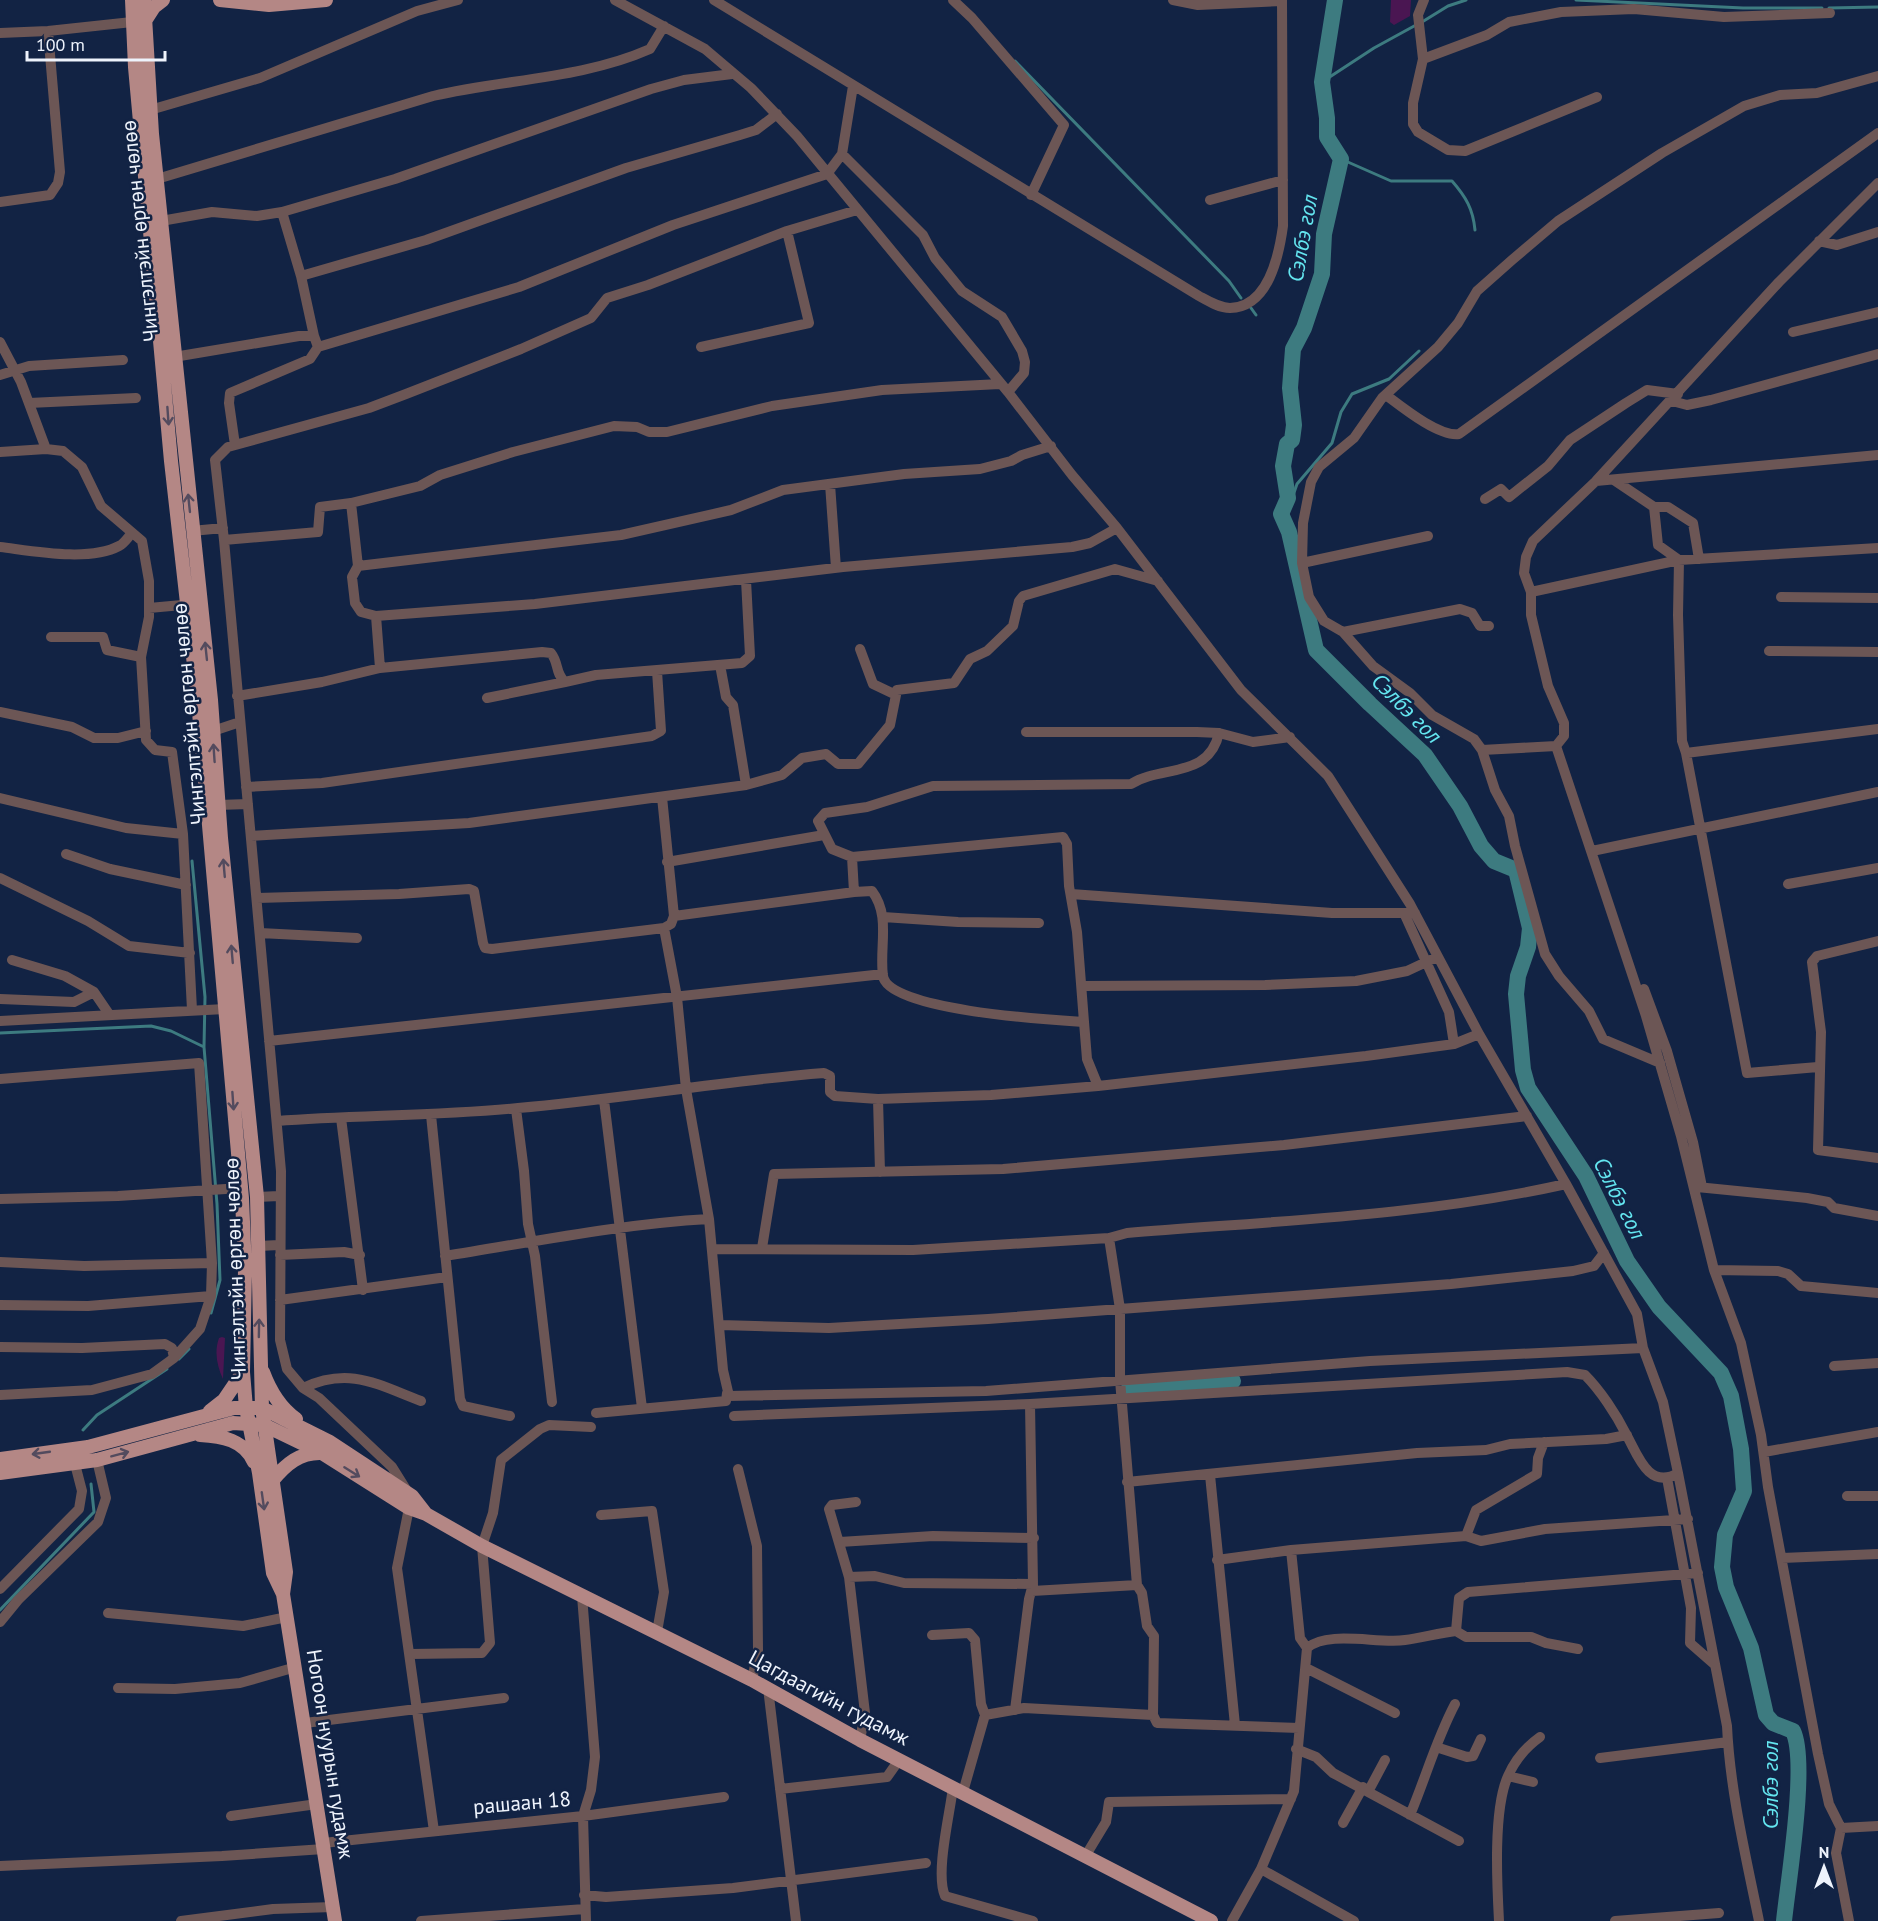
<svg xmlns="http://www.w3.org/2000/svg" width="1878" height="1921" font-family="'PT Sans',sans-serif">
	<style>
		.green { fill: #4a1652 }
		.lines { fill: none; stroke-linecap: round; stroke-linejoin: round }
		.stream { stroke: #3d7b80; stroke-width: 3 }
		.river { stroke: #3d7b80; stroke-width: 16 }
		.minor { stroke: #6c5655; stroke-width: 10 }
		.major { stroke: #b48785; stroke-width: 14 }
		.oneway { stroke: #534b5e }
		.labels { text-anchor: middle; stroke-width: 5; stroke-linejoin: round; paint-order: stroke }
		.street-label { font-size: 21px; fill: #eef3fc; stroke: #122344 }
		.water-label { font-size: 22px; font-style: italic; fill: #64e6f0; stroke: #122344 }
	</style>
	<rect width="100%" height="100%" fill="#122344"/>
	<path class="green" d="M1391 0H1411L1410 16 1394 25 1390 22Z
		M222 1337 225 1338 223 1379C217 1366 214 1352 219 1338Z"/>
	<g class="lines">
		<path class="stream" d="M1576 0 1743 8H1822
			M1829 8 1878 7
			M1422 22 1448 6 1466 0
			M1015 61 1229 281 1241 298
			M1322 82 1374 48 1416 25
			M1341 159 1391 181H1452C1466 197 1473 209 1475 230
			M1251 308 1256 315
			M1289 532 1288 510 1297 484 1332 443 1341 412 1352 394 1389 379 1419 351
			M192 861 205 997 204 1047 217 1204 220 1280 211 1313
			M0 1033 151 1026 171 1031 204 1047
			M179 1359 189 1349
			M83 1430 97 1415 167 1369
			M0 1610 94 1512 91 1484"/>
		<path class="river" d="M1335 0 1322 82 1327 118V137L1341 159 1324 234 1322 274 1304 328 1293 349 1290 388 1294 425 1292 440 1287 444 1283 466 1288 498 1281 514 1289 532 1316 650 1370 704 1425 755 1460 806 1481 846 1494 861 1516 870 1530 928 1528 947 1518 976 1516 994 1523 1070 1528 1088 1586 1176 1627 1261 1659 1307 1721 1373 1731 1396 1741 1449 1744 1491 1725 1535 1722 1567 1726 1587 1751 1648 1766 1715 1773 1723 1793 1731C1808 1762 1788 1882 1784 1921
			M1129 1388 1233 1381"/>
		<path class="minor" d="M615 0 705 49 751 88 797 136 1008 392 1072 475 1117 528 1241 690 1328 776 1410 904 1479 1034
			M714 0 1199 296C1208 301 1219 308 1230 308 1269 307 1279 255 1283 226L1282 0
			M953 0 972 18 1064 125 1031 195
			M1173 0 1198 5 1282 1
			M0 33 48 31 132 22
			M1423 59 1418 15 1424 0
			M1597 97 1465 151 1448 150 1418 132 1413 124V103L1423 59 1487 35 1509 22 1561 12 1634 9 1724 17 1830 13
			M150 110 260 78 417 11 458 0
			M842 154 923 235 935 258 962 291 1002 317 1022 351 1025 362 1024 373 1008 392
			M157 179 433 96C505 79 582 79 650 49L664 26
			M1210 200 1283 180
			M0 202 50 195 58 183 60 172 48 31
			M282 212 395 179 651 89 684 80 732 74
			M161 221 212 212 257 216 282 212 301 276 314 336
			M1819 241 1837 245 1878 232
			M301 276 426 240 626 168 740 135 756 130 777 114
			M1793 332 1878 312
			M0 342 21 382 46 449
			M701 347 809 323 787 231
			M174 357 299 336H314L318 347 519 287 673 225 827 174 842 154 853 86
			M0 375 29 366 123 360
			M1386 395C1402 407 1439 437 1459 434L1878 133
			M1672 401 1687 405 1711 400 1878 354
			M29 403 136 398
			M235 445 229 403 230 393 310 359 318 347
			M0 452 46 449 63 451 82 467 101 506 142 541 149 581V617L141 657 146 740 155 750 172 752 183 834 192 1010
			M1614 480 1654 507 1658 545 1679 560 1678 615 1682 741 1686 753 1747 1073 1818 1067
			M1596 481 1878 455
			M830 484 836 568
			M1485 499 1501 489 1509 497 1548 466 1570 440 1626 403 1647 390 1678 394
			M351 503 358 566 352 577 355 603 361 612 376 616 535 604 843 567 1072 547 1090 543 1117 528
			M1654 507H1668L1693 523 1699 559
			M192 531 223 528
			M1428 536 1302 563 1303 523 1311 482 1319 467 1354 438 1382 398 1438 347 1458 323 1477 291 1512 260 1558 221 1662 153 1744 106 1780 95 1817 93 1878 76
			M224 540 215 460 228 447 369 408 406 394 521 349 591 318 607 298 648 285 787 231 857 210
			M0 547C33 551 89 562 119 546 124 544 128 537 132 533
			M1302 563 1309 597 1324 621 1343 632 1373 666 1410 693 1432 715 1474 739 1482 750
			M358 566 621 535 731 510 783 490 904 474 980 469 1011 461 1022 455 1051 446
			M1531 592 1679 560 1878 548
			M1781 597 1878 598
			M149 608 193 604
			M376 616 380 668
			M1343 632 1460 609 1472 613 1480 626H1489
			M51 637H103L107 650 141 657
			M860 649 873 684 894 694
			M1769 651 1878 652
			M237 696 322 682 380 668 542 652 551 653C559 663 555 673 565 682L596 675 742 663 750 656 746 580
			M487 698 565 682
			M0 712 72 727 94 738H118L146 731
			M213 731 240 722
			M1026 732H1197L1219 733 1253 742 1290 737
			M1556 746 1482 750 1495 790 1509 816 1515 846 1545 954 1559 976 1589 1011 1603 1039 1660 1063
			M1686 753 1878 729
			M746 785 782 775 802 758 826 754 838 764H858L890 725 897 690 954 683 970 659 987 651 1013 626 1019 601 1023 596 1115 569 1158 581
			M246 787 322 783 652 736 661 731 657 671
			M0 798 126 828 183 834
			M218 805 248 804
			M251 836 469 823 746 785 733 705 726 697 720 665
			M1592 851 1878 792
			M66 854 110 869 186 885
			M667 862 824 835
			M0 878 88 921 129 946 190 953
			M1788 884 1878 868
			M854 892 872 891C891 916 879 947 883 976 888 1011 1053 1020 1084 1022L1087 1059 1098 1086
			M1071 894 1332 913H1415
			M257 898 399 894 469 889 474 891 483 943 485 948 492 949 664 928 671 924 674 916 662 797
			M1404 913 1449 1012 1454 1044
			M674 916 854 892 852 857
			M883 917 958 922 1039 923
			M664 928 677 997 686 1089 709 1219 723 1370 729 1396 986 1391 1370 1361 1643 1348
			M260 933 357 938
			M1878 941 1817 956 1812 962 1821 1032 1818 1150 1878 1158
			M12 960 65 976 94 992 109 1014
			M1083 986 1265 985 1356 981 1407 971 1437 957
			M1644 989 1667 1051 1693 1142 1702 1187
			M0 999 74 1002 94 992
			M0 1021 225 1009
			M1084 1022 1077 932 1069 886 1067 844 1063 837 852 857 832 849 818 821 825 813 867 807 933 786 1131 784C1161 765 1209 779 1219 733
			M269 1041 883 974
			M0 1079 199 1063 212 1263 211 1296 88 1306 0 1305
			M878 1099 880 1172
			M604 1100 642 1408
			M516 1109 524 1171 528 1224 535 1256 552 1402
			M431 1115 460 1399 463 1406 510 1416
			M341 1118 363 1290
			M277 1121C357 1115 437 1116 518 1108 620 1099 722 1081 824 1073L830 1076V1092L835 1096 878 1099 991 1095 1098 1086 1366 1056 1454 1044 1479 1034 1566 1184 1637 1314 1643 1348 1663 1402 1678 1473
			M1697 1187 1807 1198 1828 1202 1834 1208 1878 1216
			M257 1197 279 1196
			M0 1199 118 1196 241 1188
			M259 1246 279 1245
			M762 1248 774 1174 1003 1169 1284 1145 1527 1116
			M712 1249 913 1250 1109 1238 1127 1233C1273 1221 1423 1216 1566 1184
			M280 1255 344 1252 360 1255
			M445 1256C533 1242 620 1224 709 1219
			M0 1262 84 1266 212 1263
			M1714 1270 1778 1271 1788 1274 1801 1286 1878 1293
			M280 1300 447 1277
			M720 1325 829 1328 988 1319 1451 1284 1573 1271 1594 1266 1604 1253
			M0 1347 82 1348 165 1344 172 1348 174 1358 152 1374 92 1390 0 1395
			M174 1358 200 1329 211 1296
			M1834 1366 1878 1363
			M303 1388C350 1366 378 1385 421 1401
			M596 1413 726 1401 727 1393
			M734 1416 1030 1404 1567 1372 1585 1375C1600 1390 1616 1414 1626 1434 1637 1453 1648 1491 1678 1473L1727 1726C1730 1791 1746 1857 1759 1921
			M1764 1452 1878 1432
			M738 1469 757 1546 758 1650 752 1680
			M1210 1475 1235 1725
			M1667 1478 1691 1608 1690 1643 1714 1664
			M1127 1482 1417 1453 1486 1450 1510 1444 1606 1439 1627 1435
			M407 1491 392 1467 319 1398 303 1388 287 1369 280 1340 281 1171 224 540 318 532 320 507 351 503 420 486 440 475 513 452 614 426 637 427 649 432H667L772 406 882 390 1000 384
			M1847 1496H1878
			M856 1502 832 1505 829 1509 849 1577 865 1713 860 1740
			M409 1508 397 1568 434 1831
			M601 1515 652 1511 664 1592 657 1632
			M1466 1536 1476 1510 1537 1474 1538 1458 1544 1442
			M840 1542 933 1536 1034 1538
			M1782 1558 1878 1554
			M1217 1560 1291 1550 1466 1536 1481 1541 1545 1529 1688 1519
			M849 1577 875 1576 904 1583 1033 1584
			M1137 1585 1142 1593 1147 1626 1154 1636 1153 1715
			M0 1589 79 1509 82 1491 75 1464
			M1032 1591 1137 1585 1120 1380V1309L1109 1238
			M582 1596 595 1757 591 1790 583 1816 586 1921
			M108 1613 243 1626 287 1617
			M0 1622 18 1600 98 1522 106 1498 97 1460
			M1456 1631 1466 1637H1531L1546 1643 1578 1649
			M932 1635 969 1633 975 1640 981 1704 985 1715
			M1307 1648C1328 1630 1378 1644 1405 1640 1422 1638 1438 1633 1456 1631L1459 1598 1468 1592 1698 1573
			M410 1654 482 1653 490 1643 482 1546 493 1513 501 1460 540 1429 549 1425 591 1427
			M1306 1668 1395 1713
			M118 1688 175 1689 240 1683 296 1667
			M768 1688 796 1921
			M1015 1710 1029 1599 1033 1584 1030 1404
			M305 1723 504 1698
			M1436 1747 1467 1757 1473 1756 1481 1739
			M1296 1749 1316 1757 1333 1773 1459 1841
			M1600 1758 1728 1742
			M1508 1776 1533 1782
			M953 1787C950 1814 935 1873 945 1896L1033 1921
			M780 1789 887 1777 899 1760
			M1369 1790 1385 1760
			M963 1792 985 1715 1024 1708 1153 1715 1157 1723 1299 1728
			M1410 1815C1426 1777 1436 1740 1455 1704
			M231 1816 317 1804
			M1343 1823 1363 1787
			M1841 1828 1878 1826
			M323 1843 583 1816 724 1797
			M1086 1855 1106 1822 1109 1802 1291 1799
			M0 1866 222 1856 324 1849
			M1261 1869 1354 1921
			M584 1895 606 1897 733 1888 926 1863
			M181 1921 273 1909 333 1907
			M421 1921 585 1909
			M1232 1921 1261 1869 1294 1791 1307 1648 1300 1638 1291 1550
			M1499 1921C1497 1884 1493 1809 1508 1776 1515 1760 1526 1747 1540 1737
			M1615 1921 1719 1913
			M1849 1921 1836 1853 1841 1828 1829 1804 1818 1754 1768 1487 1761 1435 1741 1343 1714 1270 1681 1136 1646 1016 1556 746 1564 736V723L1548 686 1531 615V592L1524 573 1526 557 1533 541 1596 481 1779 282 1878 183"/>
		<path class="major" d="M132 0 135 67 171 461 198 701 242 1198 245 1270 243 1372 246 1408 259 1473 273 1573 283 1594
			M144 0 152 134 211 700 221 838 257 1197 262 1408 286 1572 283 1594 335 1921
			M220 0 269 5 326 0
			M145 21 154 7 163 0
			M263 1372C270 1391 279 1407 296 1419
			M210 1411 224 1400 243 1372
			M200 1435C222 1436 244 1440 254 1462
			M0 1459 88 1447 234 1408H262L330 1442 412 1496 426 1514
			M0 1473 97 1460 233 1423 264 1425 322 1453 409 1508 426 1514 482 1546 752 1680 860 1740 1211 1921
			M272 1481C286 1464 300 1452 322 1453"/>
	</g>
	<defs><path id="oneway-shaft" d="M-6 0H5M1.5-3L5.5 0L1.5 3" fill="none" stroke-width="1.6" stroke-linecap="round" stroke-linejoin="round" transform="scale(1.5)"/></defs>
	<g class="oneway">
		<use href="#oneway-shaft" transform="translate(168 416) rotate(86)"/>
		<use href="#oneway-shaft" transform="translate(189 503) rotate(-96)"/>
		<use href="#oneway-shaft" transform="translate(206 651) rotate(-96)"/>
		<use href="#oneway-shaft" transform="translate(214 753) rotate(-94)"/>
		<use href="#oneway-shaft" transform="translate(224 868) rotate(-95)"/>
		<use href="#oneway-shaft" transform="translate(232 954) rotate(-95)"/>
		<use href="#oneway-shaft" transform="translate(233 1101) rotate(86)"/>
		<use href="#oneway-shaft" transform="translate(259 1328) rotate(-89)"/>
		<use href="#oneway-shaft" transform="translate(41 1453) rotate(172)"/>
		<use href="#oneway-shaft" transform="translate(120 1454) rotate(-15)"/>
		<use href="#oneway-shaft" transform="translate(352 1472) rotate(32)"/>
		<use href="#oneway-shaft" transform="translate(263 1501) rotate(82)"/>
	</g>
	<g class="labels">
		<g class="street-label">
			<text transform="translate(140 231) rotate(-96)" y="7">Чингэлтэйн өргөн чөлөө</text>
			<text transform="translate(189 714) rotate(-95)" y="7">Чингэлтэйн өргөн чөлөө</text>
			<text transform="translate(235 1269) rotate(-92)" y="7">Чингэлтэйн өргөн чөлөө</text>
			<text transform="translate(829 1698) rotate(28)" y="7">Цагдаагийн гудамж</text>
			<text transform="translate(330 1754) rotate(81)" y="7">Ногоон нуурын гудамж</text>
			<text transform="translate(522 1803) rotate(-5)" y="7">рашаан 18</text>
		</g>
		<g class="water-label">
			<text transform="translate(1302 238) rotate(-80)" y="8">Сэлбэ гол</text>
			<text transform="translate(1407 708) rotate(45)" y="8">Сэлбэ гол</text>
			<text transform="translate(1620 1198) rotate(63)" y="8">Сэлбэ гол</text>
			<text transform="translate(1770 1785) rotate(-90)" y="8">Сэлбэ гол</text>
		</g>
	</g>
	<g transform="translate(1824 1867)" stroke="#122344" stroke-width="4.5" paint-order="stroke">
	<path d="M0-4.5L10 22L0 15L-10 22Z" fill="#eef3fc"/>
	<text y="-9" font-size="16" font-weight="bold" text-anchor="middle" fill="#eef3fc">N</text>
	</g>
	<path d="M27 51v9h138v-9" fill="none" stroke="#eef3fc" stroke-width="3"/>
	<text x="36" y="51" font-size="18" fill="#eef3fc" stroke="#122344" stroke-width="4.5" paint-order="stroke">100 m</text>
</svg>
